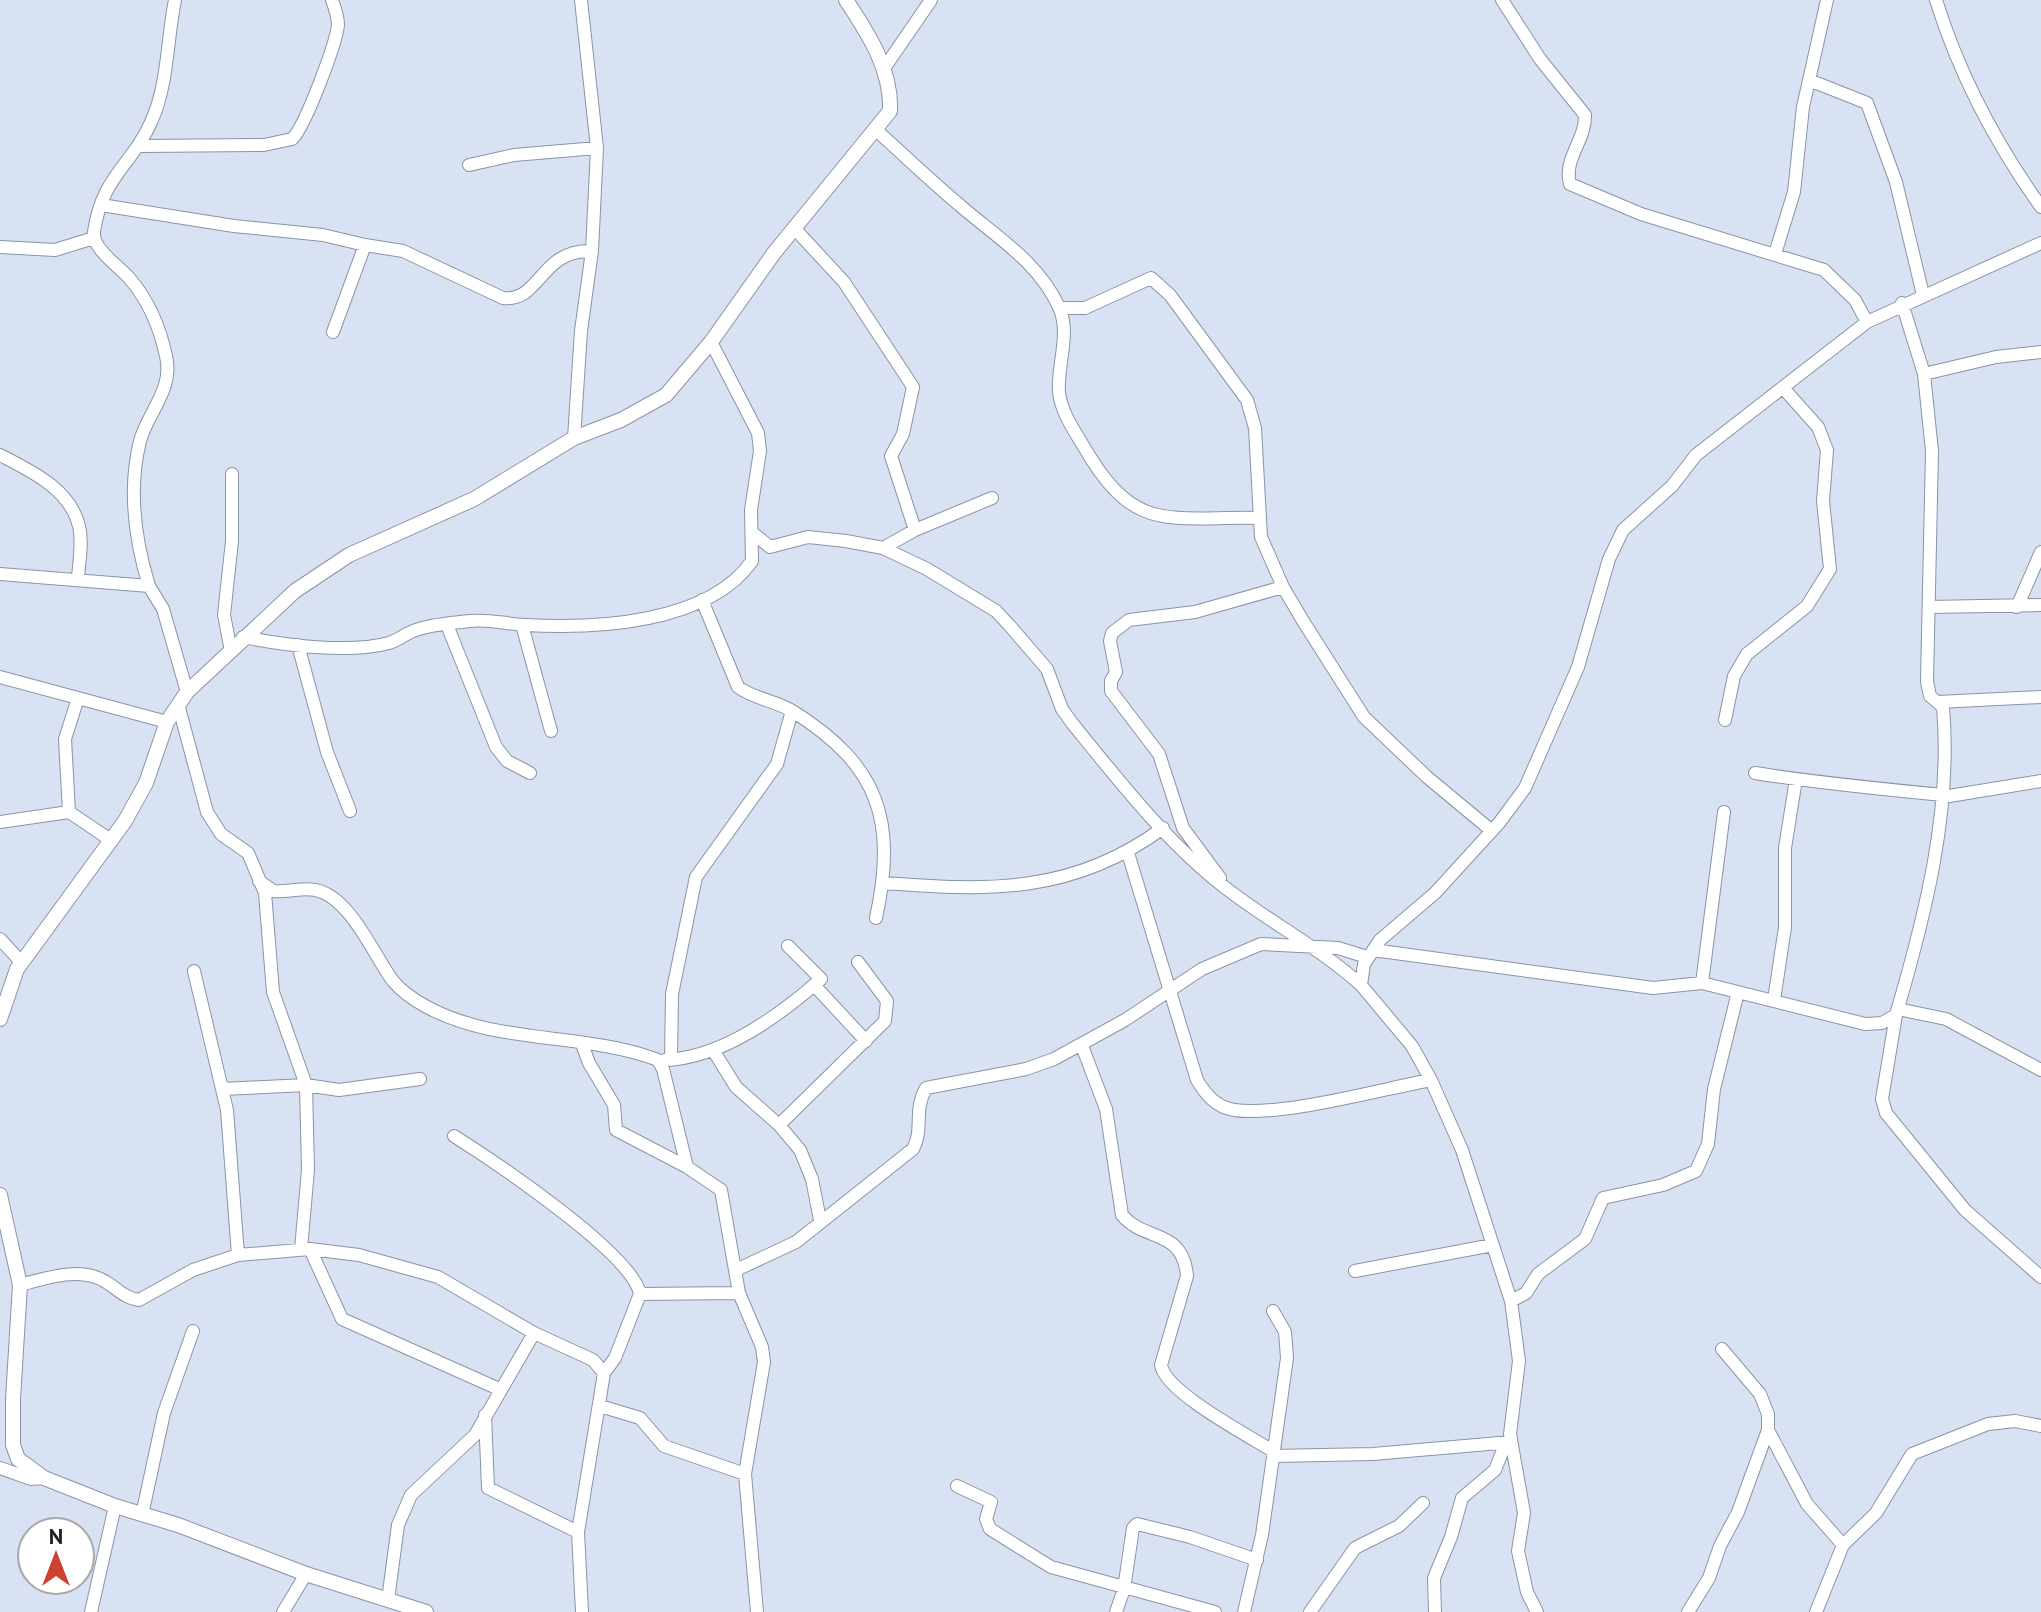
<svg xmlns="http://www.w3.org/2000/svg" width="2041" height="1612" font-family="'PT Sans',sans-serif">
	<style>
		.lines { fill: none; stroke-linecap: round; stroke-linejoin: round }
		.minor-casing { stroke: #8b94a3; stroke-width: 14 }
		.tertiary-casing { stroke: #8b94a3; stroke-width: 16 }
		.minor { stroke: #fff; stroke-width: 12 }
		.tertiary { stroke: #fff; stroke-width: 14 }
	</style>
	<rect width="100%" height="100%" fill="#d8e2f2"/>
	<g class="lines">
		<defs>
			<path id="minor" d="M1502 0 1540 59 1585 115C1586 140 1563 159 1570 184L1641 214 1824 270 1855 300 1867 322
				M1936 0C1959 74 1996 144 2041 207
				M885 67 931 0
				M1809 80 1867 103 1896 182 1923 295
				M876 130C905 156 933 183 963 208 998 238 1038 262 1059 307 1071 333 1057 365 1059 392 1061 412 1074 430 1084 447 1135 535 1168 516 1260 518
				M140 146 264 145 292 139C305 127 336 44 338 25 338 17 335 8 332 0
				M469 165 514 155 597 148
				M101 205 234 226 323 235 365 245 333 332
				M794 228 844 282 913 387 903 434 891 456 915 530
				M365 245 403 251 503 298C541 302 540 249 592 251
				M0 247 55 250 94 238
				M1775 254 1794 192 1803 107 1827 0
				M1060 308H1085L1151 278 1170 295 1247 400 1255 428 1261 537 1283 587 1303 621 1364 717 1427 777 1492 831
				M1924 374 1996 357 2041 352
				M574 438 581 331 592 251 597 148 581 0
				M0 455C31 471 70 489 79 526 83 542 79 562 78 578
				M754 534 770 547 808 537 846 541 883 548 927 569 996 611 1010 626 1047 669 1062 709 1072 723C1119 781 1168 844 1227 889 1271 923 1320 948 1361 985
				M883 548 915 530 992 498
				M0 574 149 586 163 609 187 692
				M149 586C135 540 128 489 140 441 148 412 174 389 166 356 160 328 148 300 130 279 120 267 92 249 94 232 102 175 133 165 152 120 168 84 167 39 175 0
				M702 600 738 687C754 699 777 701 794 712 879 766 897 820 876 918
				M1929 607 2041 605
				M2017 607 2041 552
				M447 625 496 747 507 761 530 773
				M522 625 551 731
				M243 637C284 645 349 654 389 643 399 640 406 633 416 630 432 624 454 623 470 621 489 619 506 624 525 625 594 629 708 624 752 561L751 510 760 451 758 433 711 342
				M298 645 327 752 350 811
				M231 651 224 615 232 541V474
				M0 677 167 722
				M1938 702 2041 697
				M178 704 207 812 221 834 248 853 265 893 273 992 306 1085 308 1170 301 1249
				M1725 720 1734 676 1747 654 1807 606 1830 569 1823 501 1827 450 1818 427 1784 389
				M1755 773C1818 783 1880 789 1943 795
				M1943 797 2041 781
				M69 812 65 739 78 698
				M0 822 69 812 112 841
				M1128 853 1197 1080C1206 1095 1216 1107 1234 1110 1281 1117 1382 1089 1431 1080
				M1220 878 1183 828 1159 754 1111 691V681L1116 672 1110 641 1112 633 1129 620 1195 612 1283 587
				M259 881 273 891C286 893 302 887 315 890 350 896 374 956 393 981 402 992 414 1000 427 1007 497 1045 585 1032 658 1060L663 1069 687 1167 721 1190 739 1293 762 1347 764 1362 745 1474 757 1612
				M883 883C990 891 1073 894 1163 828
				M0 939 22 963
				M1373 950 1653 988 1702 983 1865 1024 1882 1023 1896 1015C1925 916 1952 811 1943 707L1930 696 1927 681 1932 451 1924 374 1902 303
				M194 971 227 1110 238 1255
				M1702 983 1724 812
				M814 985 866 1041
				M1774 1000 1785 927V848L1796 779
				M1898 1009 1946 1019 2041 1070
				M1896 1015 1882 1099 1886 1113 1965 1210 2041 1277
				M582 1044 589 1063 614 1105 616 1130 687 1167
				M1082 1046 1106 1109 1122 1215C1144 1242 1183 1228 1187 1276L1161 1365C1165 1392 1249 1436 1273 1451
				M713 1050 736 1087 779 1125 800 1150 812 1179 820 1220
				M665 1060C722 1058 779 1016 821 979L788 946
				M671 1060 672 994 696 877 777 764 792 711
				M222 1089 306 1085 339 1090 420 1079
				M779 1125 885 1021 887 1001 858 962
				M454 1136C492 1160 633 1254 640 1294L615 1358 604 1373
				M310 1249 342 1319 499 1389
				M736 1270 796 1242 913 1149C924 1129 913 1111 926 1088L1026 1069 1054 1059 1125 1020 1202 969 1261 944 1338 948 1367 957
				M1355 1271 1493 1245
				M20 1285C47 1278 81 1266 106 1282 118 1289 124 1298 139 1300L193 1270 238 1255 310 1249 359 1255 438 1277 534 1333 593 1360 604 1373 578 1532 582 1612
				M640 1294 739 1293
				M1511 1301 1526 1293 1538 1274 1585 1239 1603 1198 1663 1185 1696 1171 1708 1144 1714 1089 1738 992
				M600 1406 640 1418 664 1446 745 1474
				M485 1415 488 1488 578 1532
				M1768 1430 1807 1504 1843 1545
				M1273 1456 1373 1454 1511 1442
				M0 1468 31 1479 44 1478
				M957 1486 991 1502 986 1519 990 1529 1051 1567 1215 1612
				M142 1515 164 1413 193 1331
				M388 1600 398 1525 411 1495 475 1435 534 1333
				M91 1612 115 1506
				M283 1612 306 1574
				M1116 1612 1124 1589 1133 1528 1137 1524 1190 1537 1257 1560
				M1244 1612 1262 1535 1287 1358 1285 1332 1273 1311
				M1310 1612 1355 1548 1399 1526 1423 1503
				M1435 1612 1434 1578 1451 1537 1462 1498 1495 1470 1505 1445
				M1537 1612 1527 1592 1518 1551 1524 1513 1510 1434 1519 1361 1511 1301 1462 1150 1431 1080 1412 1046 1361 985 1364 964 1380 940 1435 893 1499 823 1525 788 1578 667 1609 559 1623 530 1672 486 1696 455 1867 322 2041 243
				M1688 1612 1709 1578 1720 1546 1738 1512 1768 1430V1414L1760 1394 1722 1349
				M1816 1612 1843 1545 1876 1513 1912 1454 1988 1424 2015 1421 2041 1426"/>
			<path id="tertiary" d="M0 1019 17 969 125 821 146 783 167 722 187 692 295 591 349 555 474 499 574 438 621 420 666 395 711 342 774 253 890 111C892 70 868 33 846 0
				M0 1195 20 1285 13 1399V1445L18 1459 44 1478 115 1506 178 1525 306 1574 426 1612"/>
		</defs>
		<use href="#minor" class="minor-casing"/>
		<use href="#tertiary" class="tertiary-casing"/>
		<use href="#minor" class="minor"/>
		<use href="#tertiary" class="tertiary"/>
	</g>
	<g transform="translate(56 1556)"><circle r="38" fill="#ffffff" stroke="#a5a7a9" stroke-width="2"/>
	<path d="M0-6L14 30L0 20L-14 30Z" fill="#ce412f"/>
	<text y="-12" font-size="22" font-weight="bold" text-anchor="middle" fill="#1f2228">N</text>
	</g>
</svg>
